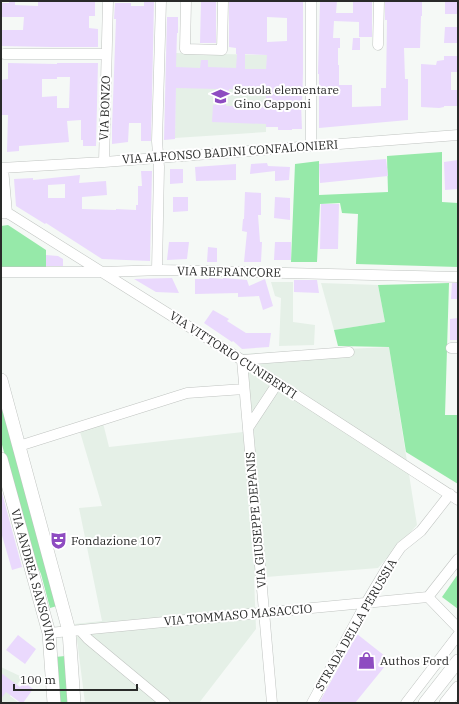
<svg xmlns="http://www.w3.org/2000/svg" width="459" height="704" font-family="'IBM Plex Serif',serif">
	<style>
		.built { fill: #e5f0e7 }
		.green { fill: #96e9a9 }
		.building { fill: #ead9fd; fill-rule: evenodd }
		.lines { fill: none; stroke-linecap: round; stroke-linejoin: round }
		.minor-casing { stroke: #c0c4c1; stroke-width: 11 }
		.major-casing { stroke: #c0c4c1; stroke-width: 14 }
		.minor { stroke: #fff; stroke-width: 10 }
		.major { stroke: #fff; stroke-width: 13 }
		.labels { text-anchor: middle; stroke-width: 4; stroke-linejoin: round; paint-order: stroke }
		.poi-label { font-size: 12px; fill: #292a29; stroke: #fff; text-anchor: start }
		.street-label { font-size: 12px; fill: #292a29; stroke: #fff }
	</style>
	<rect width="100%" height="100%" fill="#f5f9f6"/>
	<path class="built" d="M176 53 267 55 266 132 175 138Z
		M271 282H293V322L315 325 314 345 279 346 281 298 275 296Z
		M321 283 378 285 385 322 334 330Z
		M389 347 417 525 378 568 254 578 256 629 199 703H85L75 624 102 621 79 508 102 506 80 432 103 423 109 447 243 432 240 354Z
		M1 667 22 677 10 696 19 703H1Z"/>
	<path class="green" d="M442 152V202L458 203V267L356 264 358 214 342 213 340 203 320 204 317 262H291L295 164 319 161V195L388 192 387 156Z
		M8 225 46 250V270L1 268V226Z
		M449 283 445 415H458V484L406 452 389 347 338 346 334 330 385 322 378 285Z
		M1 401 57 606 50 608 41 574 31 552 1 441Z
		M458 574V609L442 597Z
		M65 656 69 703H59L55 657Z"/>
	<path class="building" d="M9 1H15V5L38 6V1H95V16H89V28L98 29V47H52L1 46 2 30H23L24 17H2V3H9Z
		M144 1H154L151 141H141V123H129L128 142 112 144V127L116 19H114L115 3H131V6H144Z
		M201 1H216V43H200Z
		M229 1H303V73L302 104H301L302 129H292V130H278V127H266V124L212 122 213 105H217L218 89 176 88 175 139 164 140 167 17H178V33H177L176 67 200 68 201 60H208V67L236 68 237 54H236V48L229 47ZM267 17 287 18V41L267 42ZM245 54 267 55 266 69H245ZM229 89 266 90V107L226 106V91L229 92Z
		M320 1H337L336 13H353V1H372V37H359V22L334 21 333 38H340V48H338V65H339V85H352V107L381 106V88H386L387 20H385V1H422V16H421L420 48H404L405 79H408V120L319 128V74H318Z
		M445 1H458V14H445Z
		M445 27H458V43H444Z
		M353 38H360V50H352Z
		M444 56H458V72H451V90H458V106H444V107L439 108 421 107V64L436 65 437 61 444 60Z
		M8 63 57 64V63H98L96 146H83V140H81V120L67 121 69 142 19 146V151L7 152 8 115H1V80L8 79ZM57 77H70L69 108H57V96L42 97V79H57Z
		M386 159 388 176 320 183 319 164Z
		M458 160V189L445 190 444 162Z
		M267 163 268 166 290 167 289 180 275 181V171L250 174 251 164Z
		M236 164V180L196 181 195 167Z
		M170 169H183V183L170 184Z
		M141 171H152L151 215 150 261 102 259 46 223 45 224 16 206 14 179 33 178V180L80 175 79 183 106 181 107 195 82 197V209L116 210V209L136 210V205H138V186H142ZM65 184V198H48V185Z
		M245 192 261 193V215H258L260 242H262L261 262H244L247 232 242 231 243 219H244Z
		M173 197H188V211L173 212Z
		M275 197 290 198V220L274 218Z
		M321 204H339L338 249H320Z
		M169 242H189L187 259 167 260Z
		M275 242H291V260H274Z
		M208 247 217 248V262H207Z
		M46 255 58 256 63 259V266H46Z
		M172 278 179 293 156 292 134 279Z
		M209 278 223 279V278L247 280 249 286 265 279 273 306 263 310 259 296 238 297V293L195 294V279H209Z
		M294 280H317L319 293 294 292Z
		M452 283H458V299H451Z
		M213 310 229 319 227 321 246 333H271L269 347 242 349 233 341 232 342 204 323Z
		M458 318V340H450V319Z
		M1 489 22 567 12 570 1 532Z
		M357 634 390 660 355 703H319Z
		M18 635 36 649 25 664 6 650Z
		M1 673 20 687 24 682 33 689 23 703H21L6 692 1 699Z"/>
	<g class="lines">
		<defs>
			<path id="minor" d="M186 1 185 49 222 50 223 1
				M378 45 379 1
				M4 54H106
				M311 146V1
				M104 162 108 1
				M1 168 104 162 458 135
				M3 168 7 213
				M1 213H7L11 215 242 360 458 500
				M157 270 159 167 157 141 161 1
				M1 272H103L162 270 458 277
				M451 348H458
				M248 428 277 384
				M19 446 187 393 244 389
				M428 597 458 559
				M428 597 458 628
				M80 630 88 639 165 703
				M49 633 428 597
				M272 703 242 360 349 352
				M312 703 366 603 388 566 401 547 421 531 450 494
				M406 703 458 635"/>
			<g id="major">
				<path d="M1 380 69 631 74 703"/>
				<path id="s1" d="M1 459 49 633 54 703"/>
				<path d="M425 703 458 661"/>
				<path d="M446 703 458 688"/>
			</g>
		</defs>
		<use href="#minor" class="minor-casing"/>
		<use href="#major" class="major-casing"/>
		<use href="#minor" class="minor"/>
		<use href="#major" class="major"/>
	</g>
	<defs>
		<symbol id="school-bare" viewBox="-9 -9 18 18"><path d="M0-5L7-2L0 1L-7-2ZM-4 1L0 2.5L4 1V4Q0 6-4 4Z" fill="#8e4cc1" stroke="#fff" stroke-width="2.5" paint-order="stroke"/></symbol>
		<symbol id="theatre-bare" viewBox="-9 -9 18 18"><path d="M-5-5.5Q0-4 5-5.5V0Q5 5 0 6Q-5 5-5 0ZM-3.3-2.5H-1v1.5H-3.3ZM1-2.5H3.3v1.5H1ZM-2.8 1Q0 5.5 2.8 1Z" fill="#8e4cc1" stroke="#fff" stroke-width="2.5" paint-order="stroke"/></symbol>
		<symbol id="shop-bare" viewBox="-9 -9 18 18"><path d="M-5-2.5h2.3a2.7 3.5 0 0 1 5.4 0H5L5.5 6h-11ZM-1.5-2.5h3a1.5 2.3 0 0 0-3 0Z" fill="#8e4cc1" stroke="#fff" stroke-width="2.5" paint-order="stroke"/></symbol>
	</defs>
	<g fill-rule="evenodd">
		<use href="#school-bare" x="208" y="84" width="25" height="25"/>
		<use href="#theatre-bare" x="46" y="528" width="25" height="25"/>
		<use href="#shop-bare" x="354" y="648" width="25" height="25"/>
	</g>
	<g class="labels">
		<g class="poi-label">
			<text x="234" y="94">Scuola elementare<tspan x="234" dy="14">Gino Capponi</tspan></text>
			<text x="71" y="545">Fondazione 107</text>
			<text x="380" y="665">Authos Ford</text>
		</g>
		<g class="street-label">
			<text transform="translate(105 108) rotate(-88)" y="4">VIA BONZO</text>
			<text transform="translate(230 152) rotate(-4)" y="4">VIA ALFONSO BADINI CONFALONIERI</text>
			<text transform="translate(229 272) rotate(1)" y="4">VIA REFRANCORE</text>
			<text transform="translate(233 355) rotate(33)" y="4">VIA VITTORIO CUNIBERTI</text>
			<text transform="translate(256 520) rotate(-95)" y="4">VIA GIUSEPPE DEPANIS</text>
			<text dy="4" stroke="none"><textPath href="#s1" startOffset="125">VIA ANDREA SANSOVINO</textPath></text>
			<text transform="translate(238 615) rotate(-5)" y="4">VIA TOMMASO MASACCIO</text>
			<text transform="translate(356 625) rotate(-60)" y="4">STRADA DELLA PERUSSIA</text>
		</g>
	</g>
	<rect width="459" height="704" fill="none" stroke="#292a29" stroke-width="4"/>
	<path d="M14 684v6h123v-6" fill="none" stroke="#292a29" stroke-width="2"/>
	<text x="20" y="684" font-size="12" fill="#292a29" stroke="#ffffff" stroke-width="3" paint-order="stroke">100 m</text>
</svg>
